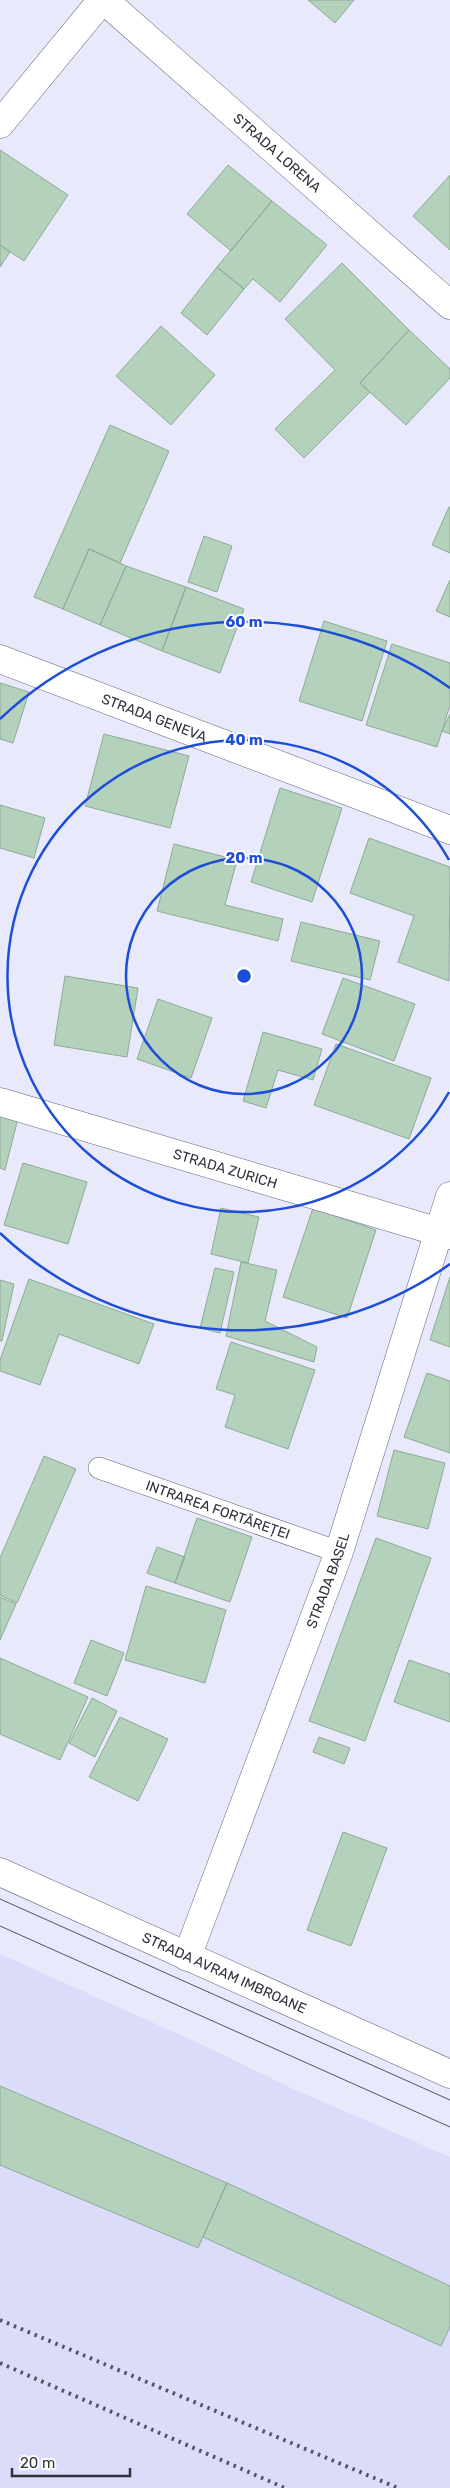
<svg xmlns="http://www.w3.org/2000/svg" width="450" height="2488" font-family="Rubik,sans-serif">
	<style>
		.built { fill: #dbdbfa }
		.building { fill: #b4d1bc; stroke: #8eaa96 }
		.lines { fill: none; stroke-linecap: round; stroke-linejoin: round }
		.lane-casing { stroke: #62627d; stroke-width: 22 }
		.street-casing { stroke: #62627d; stroke-width: 29 }
		.secondary-casing { stroke: #62627d; stroke-width: 29 }
		.lane { stroke: #fff; stroke-width: 21 }
		.street { stroke: #fff; stroke-width: 28 }
		.secondary { stroke: #fff; stroke-width: 28 }
		.tram { stroke: #535360; stroke-width: 1 }
		.rail { stroke: #535360; stroke-width: 4; stroke-dasharray: 2.5 5; stroke-linecap: butt }
		.ring { fill: none; stroke: #1d4ed8; stroke-width: 2.5 }
		.labels { text-anchor: middle; stroke-width: 4; stroke-linejoin: round; paint-order: stroke }
		.street-label { font-size: 14px; fill: #32323e; stroke: #fff }
		.centre { fill: #1d4ed8; stroke: #fff; stroke-width: 2.5 }
		.ring-label { font-size: 15px; text-anchor: middle; font-weight: bold; fill: #1d4ed8; stroke: #fff; stroke-width: 4; stroke-linejoin: round; paint-order: stroke }
	</style>
	<rect width="100%" height="100%" fill="#e9e9fc"/>
	<path class="built" d="M0 1954 207 2047 291 2088 450 2157V2488H0Z"/>
	<path class="building" d="M308 0H354L335 23Z
		M0 150 68 195 24 261 0 245Z
		M228 165 272 201 231 251 187 214Z
		M450 175V250L413 216Z
		M272 201 327 245 280 302 253 279 244 289 217 267Z
		M0 245 10 252 0 267Z
		M342 263 409 330 360 383 370 392 304 458 275 429 335 370 285 319Z
		M217 267 244 289 207 335 181 313Z
		M161 326 215 375 171 425 116 376Z
		M409 330 450 369V378L406 425 360 383Z
		M110 425 169 451 120 563 89 549 63 609 34 597Z
		M449 507H450V553L432 545Z
		M204 536 232 546 217 592 188 582Z
		M89 549 126 566 100 625 63 609Z
		M126 566 186 587 162 651 100 625Z
		M450 580V617L436 611Z
		M186 587 244 609 220 673 162 651Z
		M324 621 387 641 362 721 299 701Z
		M392 644 450 663V705L437 747 366 725Z
		M0 683 29 692 13 743 0 739Z
		M450 714V734L442 731Z
		M104 734 189 756 170 828 85 806Z
		M280 788 342 808 312 902 251 882Z
		M0 805 45 818 34 858 0 848Z
		M369 838 450 867 449 981 398 962 414 916 350 893Z
		M174 844 237 860 225 905 283 919 278 941 157 911Z
		M301 922 380 941 370 980 291 961Z
		M65 976 138 988 127 1057 54 1045Z
		M343 978 415 1004 394 1061 322 1034Z
		M158 999 212 1018 191 1078 137 1059Z
		M263 1032 322 1049 313 1080 278 1070 266 1108 243 1101Z
		M336 1044 431 1078 409 1139 314 1105Z
		M0 1114 18 1118 5 1170 0 1168Z
		M23 1163 87 1182 68 1244 4 1225Z
		M221 1208 259 1217 248 1263 211 1254Z
		M313 1208 376 1230 347 1318 283 1297Z
		M241 1262 277 1270 265 1321 317 1347 314 1362 226 1336Z
		M215 1268 234 1272 220 1333 200 1328Z
		M450 1277V1347L430 1340Z
		M29 1279 154 1324 139 1364 59 1334 40 1385 0 1371V1360Z
		M0 1280 14 1284 2 1341H0Z
		M231 1342 315 1370 288 1449 225 1427 235 1395 216 1389Z
		M427 1373 450 1381V1453L404 1437Z
		M394 1450 445 1463 428 1529 377 1516Z
		M44 1456 76 1469 17 1603 0 1595V1558Z
		M197 1518 252 1537 230 1602 175 1583Z
		M376 1538 431 1558 365 1741 309 1721Z
		M157 1547 185 1557 175 1583 147 1573Z
		M146 1586 226 1610 205 1683 125 1660Z
		M0 1597 16 1604 0 1640Z
		M91 1640 124 1653 107 1696 74 1683Z
		M0 1658 88 1697 60 1760 0 1734Z
		M409 1660 450 1674V1722L394 1702Z
		M92 1698 117 1711 95 1757 69 1743Z
		M120 1717 168 1739 138 1801 89 1777Z
		M319 1737 350 1748 344 1764 313 1752Z
		M343 1832 387 1848 351 1946 307 1930Z
		M0 2086 227 2183 198 2248 0 2165Z
		M227 2183 450 2286V2327L441 2346 203 2237Z"/>
	<g class="lines">
		<defs>
			<g id="lane">
				<path id="s1" d="M99 1468 339 1552"/>
			</g>
			<g id="street">
				<path id="s2" d="M104 0 450 305"/>
				<path d="M0 124 102 0"/>
				<path id="s3" d="M0 659 450 830"/>
				<path id="s4" d="M0 1102 450 1235"/>
				<path id="s5" d="M187 1957 339 1552 450 1196"/>
			</g>
			<g id="secondary">
				<path id="s6" d="M0 1872 450 2074"/>
			</g>
		</defs>
		<use href="#lane" class="lane-casing"/>
		<use href="#street" class="street-casing"/>
		<use href="#secondary" class="secondary-casing"/>
		<use href="#lane" class="lane"/>
		<use href="#street" class="street"/>
		<use href="#secondary" class="secondary"/>
		<path class="tram" d="M0 1899 450 2100
			M0 1926 450 2127"/>
		<path class="rail" d="M0 2320 398 2488
			M0 2363 285 2488"/>
	</g>
	<g class="ring">
		<circle cx="244" cy="976" r="118"/>
		<path d="M449 1092A236 236 0 1 1 449 860"/>
		<path d="M450 1264A354 354 0 0 1 0 1233M0 719A354 354 0 0 1 450 688"/>
	</g>
	<g class="labels">
		<g class="street-label">
			<text dy="5" stroke="none"><textPath href="#s2" startOffset="231">STRADA LORENA</textPath></text>
			<text dy="5" stroke="none"><textPath href="#s3" startOffset="165">STRADA GENEVA</textPath></text>
			<text dy="5" stroke="none"><textPath href="#s4" startOffset="235">STRADA ZURICH</textPath></text>
			<text dy="5" stroke="none"><textPath href="#s1" startOffset="126">INTRAREA FORTĂREȚEI</textPath></text>
			<text dy="5" stroke="none"><textPath href="#s5" startOffset="402">STRADA BASEL</textPath></text>
			<text dy="5" stroke="none"><textPath href="#s6" startOffset="246">STRADA AVRAM IMBROANE</textPath></text>
		</g>
	</g>
	<circle cx="244" cy="976" r="8" class="centre"/>
	<g class="ring-label">
		<text x="244" y="627">60 m</text>
		<text x="244" y="745">40 m</text>
		<text x="244" y="863">20 m</text>
	</g>
	<path d="M12 2468v8h118v-8" fill="none" stroke="#32323e" stroke-width="2.5"/>
	<text x="20" y="2468" font-size="15" fill="#32323e" stroke="#ffffff" stroke-width="4" paint-order="stroke">20 m</text>
</svg>
